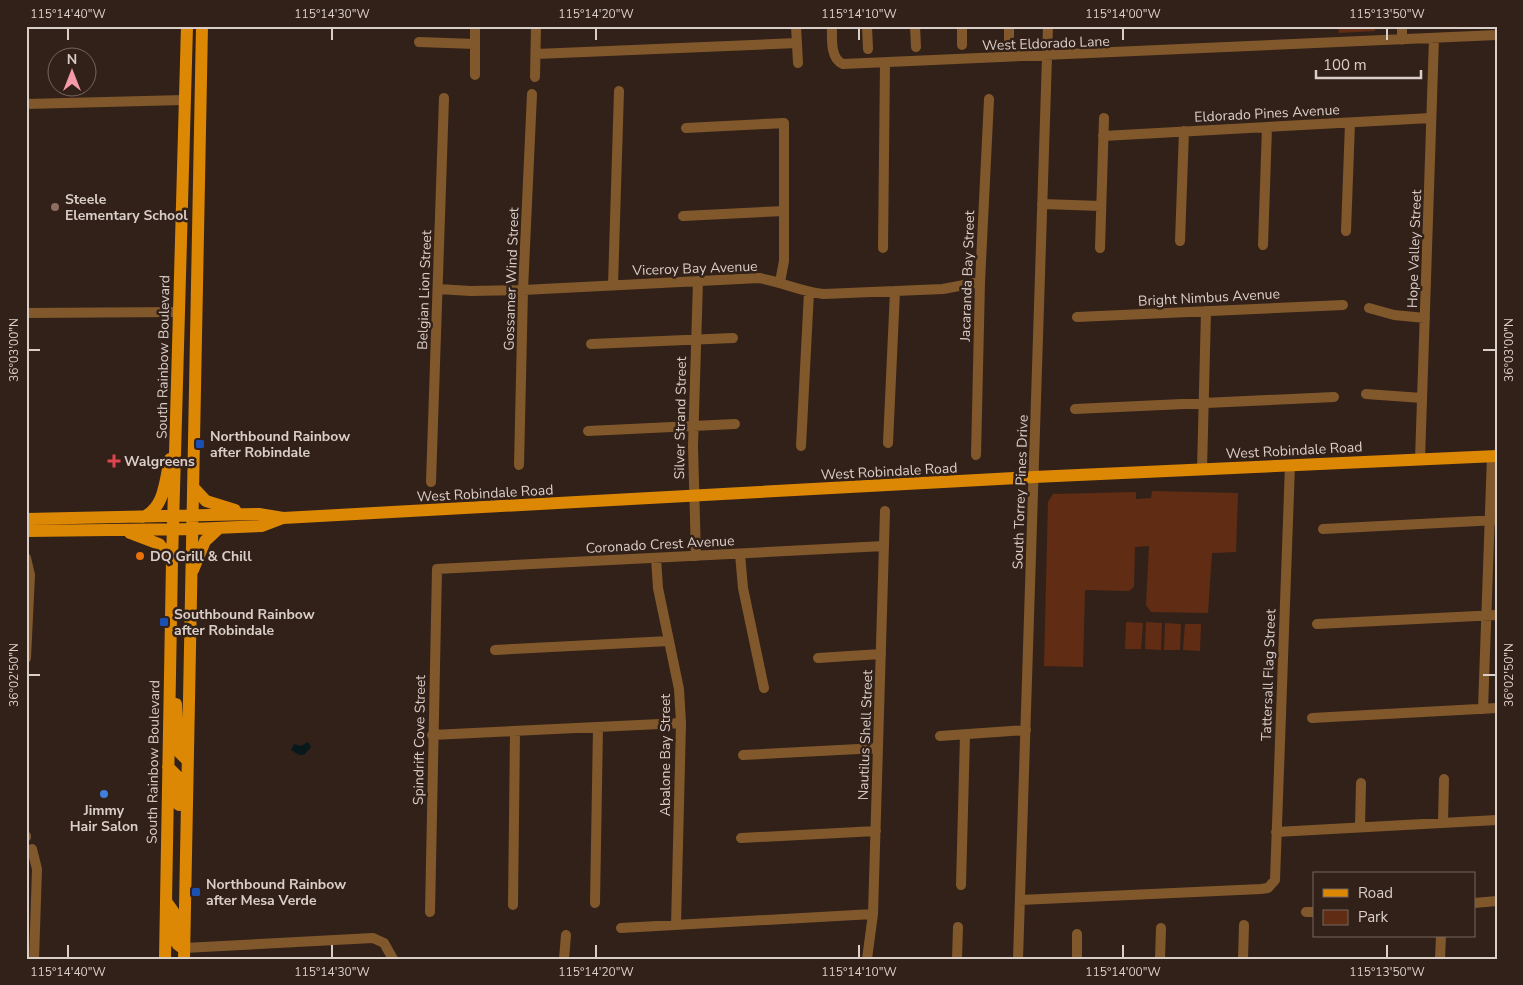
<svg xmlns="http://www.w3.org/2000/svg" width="1523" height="985" font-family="'Nunito Sans',sans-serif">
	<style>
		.green { fill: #602d14 }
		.water { fill: #08191c }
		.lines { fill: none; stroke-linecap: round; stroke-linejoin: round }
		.minor { stroke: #81582b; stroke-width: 10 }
		.major { stroke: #dc8805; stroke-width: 12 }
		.ticks { fill: none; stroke: #dacec9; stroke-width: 2 }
		.education-dot { fill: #8d6e63; stroke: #322119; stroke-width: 2 }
		.transit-dot { fill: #1a4fb4; stroke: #322119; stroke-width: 2 }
		.health-dot { fill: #e0444e; stroke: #322119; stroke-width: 2 }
		.food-dot { fill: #e8710a; stroke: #322119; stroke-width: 2 }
		.shop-dot { fill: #3f7fe0; stroke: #322119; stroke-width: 2 }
		.labels { text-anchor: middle; stroke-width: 5; stroke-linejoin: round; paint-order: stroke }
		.street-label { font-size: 14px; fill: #dacec9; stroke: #322119 }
		.poi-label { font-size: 14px; font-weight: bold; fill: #dacec9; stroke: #322119; text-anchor: start }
		.neatline { fill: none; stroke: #dacec9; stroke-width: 2 }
		.ticks-label { font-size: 12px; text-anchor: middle; fill: #dacec9 }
	</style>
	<rect width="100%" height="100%" fill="#322119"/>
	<path class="green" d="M1338 26H1375V31L1339 33Z
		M1152 491 1238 493 1236 552 1212 553 1208 613 1151 612 1146 605 1149 546 1135 547 1134 587 1129 591 1085 590 1083 667 1044 666 1048 502 1053 494 1136 492V499L1151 498Z
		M1126 622 1143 623 1141 649H1125Z
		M1146 622 1162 623 1161 650 1145 649Z
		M1165 623 1181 624 1180 650H1164Z
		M1185 624H1201L1200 651 1183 650Z"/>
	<path class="water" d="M308 742 311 747 304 755H299L291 750 294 744 301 746Z"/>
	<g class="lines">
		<path class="minor" d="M796 26 798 63
			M832 26C832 38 830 59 843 64L1497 35
			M867 26 868 49
			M915 26 916 47
			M962 26V45
			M1009 40V26
			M1402 40V26
			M419 42 475 44
			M536 54 797 43
			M475 75V26
			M535 77 536 26
			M26 104 184 100
			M686 128 784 123V261L780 282
			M1103 136 1431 118
			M1042 204 1101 206
			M683 216 784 211
			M1346 231 1350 123
			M1180 241 1184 131
			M1263 245 1267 127
			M883 248 885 63
			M1100 248 1104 118
			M613 285 619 91
			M438 289 471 291 523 290 759 278C782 282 802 292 824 294L943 289 980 282
			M1369 308 1394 315 1425 318
			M26 313 179 312
			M1077 317 1343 305
			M591 344 733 338
			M1366 394 1422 398
			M1075 409 1334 397
			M588 431 735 424
			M888 443 895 291
			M801 446 809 292
			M976 455 980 282 989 99
			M1420 460 1434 38
			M519 465 523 290 532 94
			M1202 470 1206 311
			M431 482 444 98
			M1323 529 1497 520
			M740 554 743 588 764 688
			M696 556 693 446 698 281
			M26 558 30 575 26 658
			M656 558 658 588 679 689 681 723 676 925
			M1317 624 1497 615
			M495 650 669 641
			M818 658 881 654
			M1483 709 1492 456
			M1312 718 1497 708
			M432 735 681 723
			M940 736 1026 730
			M743 755 878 748
			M1443 823 1444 779
			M1360 827 1361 783
			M1276 832 1497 820
			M26 836V837
			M741 838 876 831
			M32 849 37 869 34 959
			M961 885 965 735
			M1020 900 1261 889 1268 888 1275 880 1290 465
			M595 903 598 727
			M1474 903 1497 901
			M513 905 515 731
			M430 912 437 569 884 546
			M1306 912H1314
			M621 928 873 914
			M184 948 373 938 384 943 393 959
			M564 959 566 935
			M867 959 873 914 885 511
			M957 959 958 927
			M1018 959 1048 26
			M1077 959V934
			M1160 959 1161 928
			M1243 959 1244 925
			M1440 959 1441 936"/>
		<path class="major" d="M193 487 206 501 235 510
			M143 517C165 508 165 480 170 459
			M26 519 259 514 283 518 1034 477 1497 456
			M26 531 192 529 262 526 283 518
			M130 533 159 544 172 561
			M193 570 205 541 219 528
			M176 704 178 747 180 753 187 760
			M168 767 177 776 179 805
			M166 901C168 905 173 910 175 915 177 926 168 943 184 948
			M165 959 172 561 187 26
			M184 959 202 26"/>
	</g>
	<path class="ticks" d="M68 28V40M332 28V40M596 28V40M859 28V40M1123 28V40M1387 28V40M28 350H40M1483 350H1496M28 675H40M1483 675H1496M68 945V958M332 945V958M596 945V958M859 945V958M1123 945V958M1387 945V958"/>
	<circle class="education-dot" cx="55" cy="207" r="5"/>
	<g class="transit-dot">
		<rect x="195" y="439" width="10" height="10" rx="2.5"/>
		<rect x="159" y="617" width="10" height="10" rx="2.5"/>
		<rect x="191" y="887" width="10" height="10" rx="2.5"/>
	</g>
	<path class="health-dot" d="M111.5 453.5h5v5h5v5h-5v5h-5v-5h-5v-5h5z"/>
	<circle class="food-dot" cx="140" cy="556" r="5"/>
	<circle class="shop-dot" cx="104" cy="794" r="5"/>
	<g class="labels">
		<g class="street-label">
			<text transform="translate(1046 43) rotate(-2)" y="5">West Eldorado Lane</text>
			<text transform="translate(1267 113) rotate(-3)" y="5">Eldorado Pines Avenue</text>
			<text transform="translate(1414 249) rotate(-88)" y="5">Hope Valley Street</text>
			<text transform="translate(695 268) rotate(-2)" y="5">Viceroy Bay Avenue</text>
			<text transform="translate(967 276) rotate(-88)" y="5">Jacaranda Bay Street</text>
			<text transform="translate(511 279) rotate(-88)" y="5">Gossamer Wind Street</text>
			<text transform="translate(424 290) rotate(-88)" y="5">Belgian Lion Street</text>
			<text transform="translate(1209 297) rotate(-3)" y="5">Bright Nimbus Avenue</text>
			<text transform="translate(163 357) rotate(-89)" y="5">South Rainbow Boulevard</text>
			<text transform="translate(680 418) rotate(-89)" y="5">Silver Strand Street</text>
			<text transform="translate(1294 450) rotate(-3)" y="5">West Robindale Road</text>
			<text transform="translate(889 471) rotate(-3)" y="5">West Robindale Road</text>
			<text transform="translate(1020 492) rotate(-88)" y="5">South Torrey Pines Drive</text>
			<text transform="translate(485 493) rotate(-3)" y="5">West Robindale Road</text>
			<text transform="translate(660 544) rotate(-3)" y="5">Coronado Crest Avenue</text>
			<text transform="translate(1268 675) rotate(-88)" y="5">Tattersall Flag Street</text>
			<text transform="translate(865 735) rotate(-88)" y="5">Nautilus Shell Street</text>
			<text transform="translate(419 740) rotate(-89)" y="5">Spindrift Cove Street</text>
			<text transform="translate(665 755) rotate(-90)" y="5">Abalone Bay Street</text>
			<text transform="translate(153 762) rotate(-89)" y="5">South Rainbow Boulevard</text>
		</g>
		<g class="poi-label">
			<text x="65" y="204">Steele<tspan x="65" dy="16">Elementary School</tspan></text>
			<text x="210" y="441">Northbound Rainbow<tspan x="210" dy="16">after Robindale</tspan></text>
			<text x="124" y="466">Walgreens</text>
			<text x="150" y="561">DQ Grill &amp; Chill</text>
			<text x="174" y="619">Southbound Rainbow<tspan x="174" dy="16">after Robindale</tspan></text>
			<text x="104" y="815" text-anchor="middle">Jimmy<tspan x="104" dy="16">Hair Salon</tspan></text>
			<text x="206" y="889">Northbound Rainbow<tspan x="206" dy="16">after Mesa Verde</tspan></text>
		</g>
	</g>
	<rect width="1523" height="985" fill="none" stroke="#322119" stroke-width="55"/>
	<rect x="1313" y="872" width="162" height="65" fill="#322119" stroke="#75665f"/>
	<rect x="1323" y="889" width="25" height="8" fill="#dc8805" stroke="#75665f"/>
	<text x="1358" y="898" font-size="15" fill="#dacec9">Road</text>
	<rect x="1323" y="910" width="25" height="15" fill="#602d14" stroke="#75665f"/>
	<text x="1358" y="922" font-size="15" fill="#dacec9">Park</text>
	<g transform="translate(72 72)"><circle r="24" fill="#322119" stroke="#75665f"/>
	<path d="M0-4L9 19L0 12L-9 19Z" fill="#f39aa9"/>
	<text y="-8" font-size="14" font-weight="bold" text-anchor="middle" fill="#dacec9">N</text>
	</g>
	<path d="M1316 70v8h105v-8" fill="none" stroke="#dacec9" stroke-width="2.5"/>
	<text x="1323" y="70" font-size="15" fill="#dacec9" stroke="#322119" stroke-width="4" paint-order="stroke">100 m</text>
	<rect x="28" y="28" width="1468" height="930" class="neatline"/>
	<g class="ticks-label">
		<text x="68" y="18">115°14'40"W</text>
		<text x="332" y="18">115°14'30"W</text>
		<text x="596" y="18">115°14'20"W</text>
		<text x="859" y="18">115°14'10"W</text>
		<text x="1123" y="18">115°14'00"W</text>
		<text x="1387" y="18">115°13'50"W</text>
		<text transform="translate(14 350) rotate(-90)" y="4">36°03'00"N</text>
		<text transform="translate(1509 350) rotate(-90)" y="4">36°03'00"N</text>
		<text transform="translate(14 675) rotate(-90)" y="4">36°02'50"N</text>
		<text transform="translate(1509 675) rotate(-90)" y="4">36°02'50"N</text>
		<text x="68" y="976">115°14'40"W</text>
		<text x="332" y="976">115°14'30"W</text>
		<text x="596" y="976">115°14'20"W</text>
		<text x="859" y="976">115°14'10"W</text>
		<text x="1123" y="976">115°14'00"W</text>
		<text x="1387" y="976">115°13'50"W</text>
	</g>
</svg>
